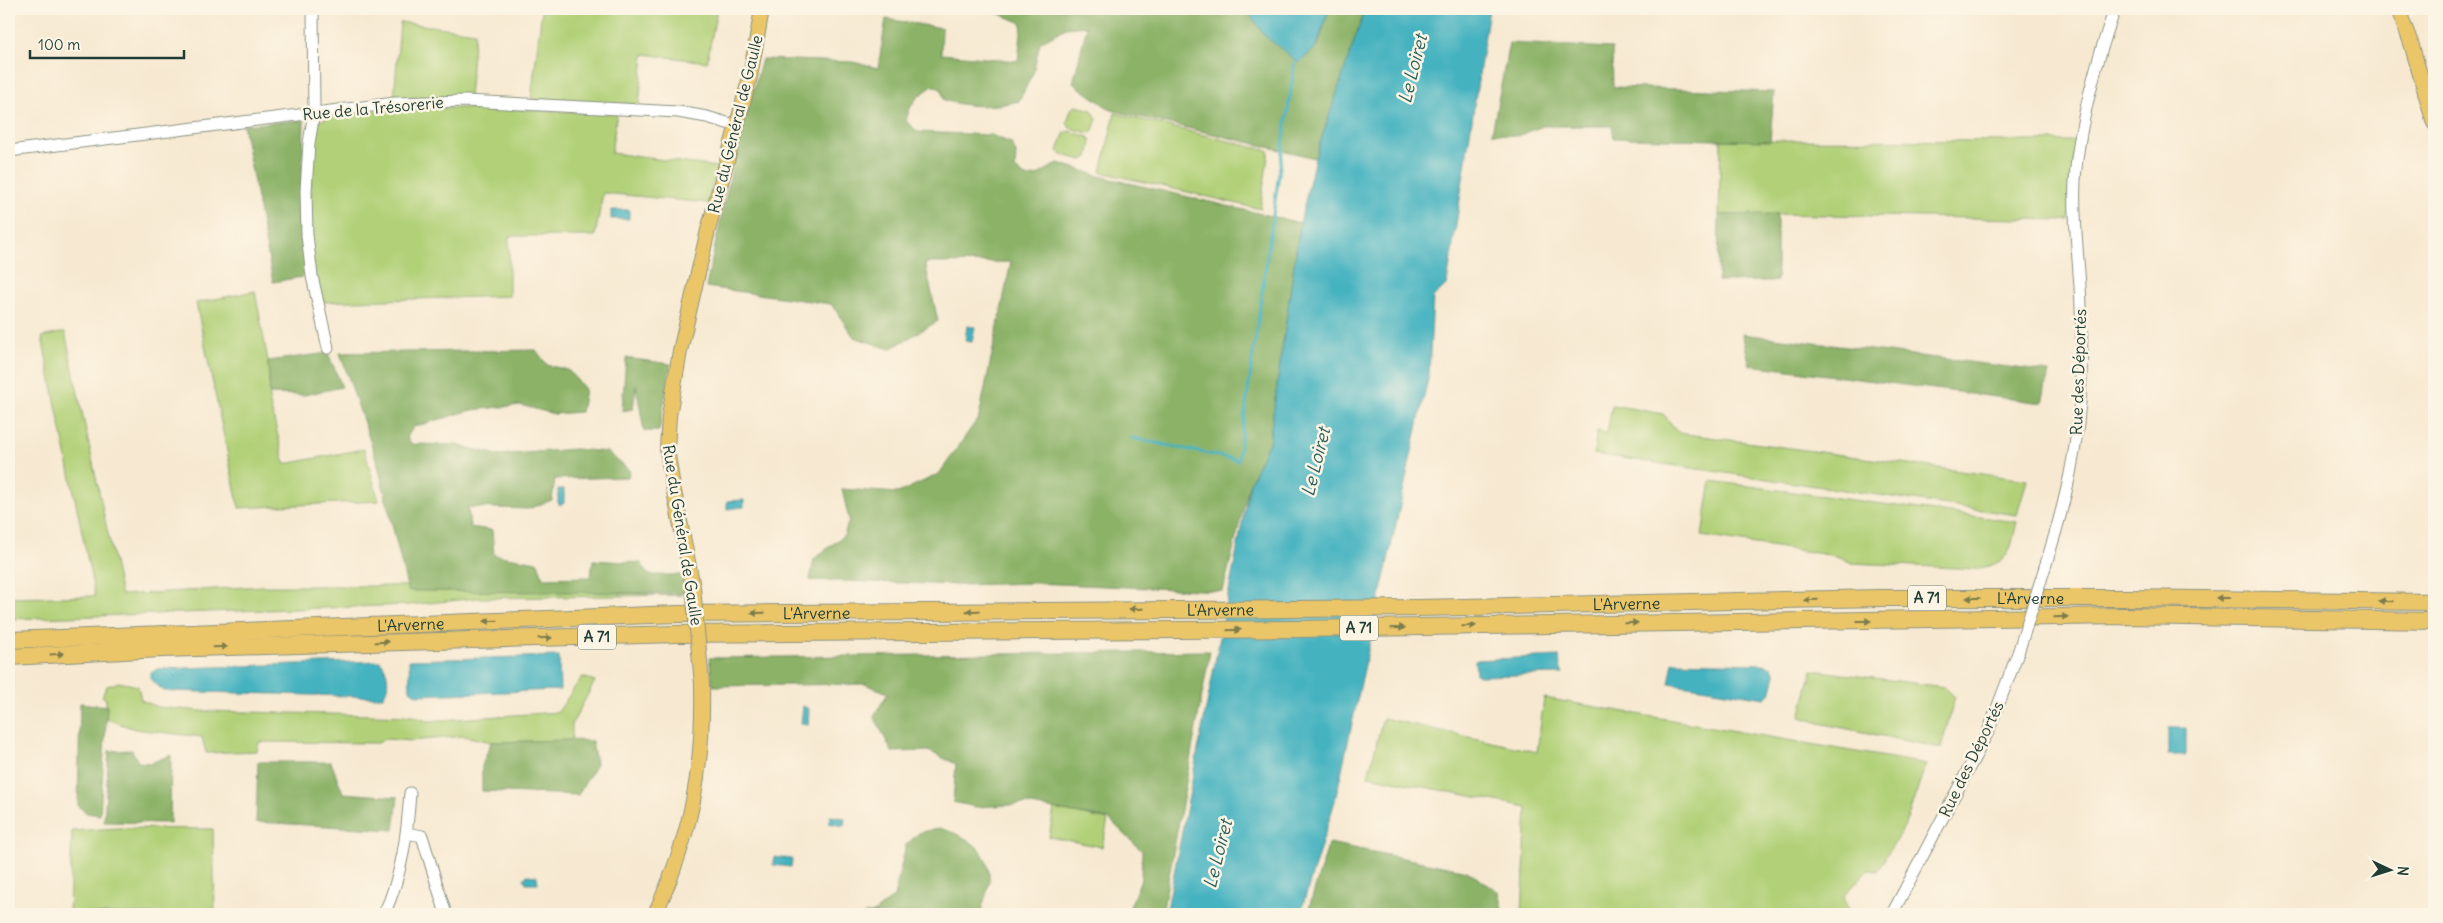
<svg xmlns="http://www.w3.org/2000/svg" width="2443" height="923" font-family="Delius,sans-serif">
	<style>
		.green { fill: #b1d077; stroke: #688656 }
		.forest { fill: #8cb268; stroke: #56784e }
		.water { fill: #44b2c0; stroke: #32787a }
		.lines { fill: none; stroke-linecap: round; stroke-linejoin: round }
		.stream { stroke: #44b2c0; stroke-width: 3 }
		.minor-casing { stroke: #8b9382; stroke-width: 13 }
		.major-casing { stroke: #8b9382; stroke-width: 16 }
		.highway-casing { stroke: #8b9382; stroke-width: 18 }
		.minor { stroke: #fff; stroke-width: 11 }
		.major { stroke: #ebc669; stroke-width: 14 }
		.highway { stroke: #ebc669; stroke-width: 16 }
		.minor-bridge-casing { stroke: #8b9382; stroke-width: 13; stroke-linecap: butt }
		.major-bridge-casing { stroke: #8b9382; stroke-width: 16; stroke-linecap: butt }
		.minor-bridge { stroke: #fff; stroke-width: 11 }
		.major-bridge { stroke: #ebc669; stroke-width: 14 }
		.oneway { fill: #7b7b4c }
		.labels { text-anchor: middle; stroke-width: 5; stroke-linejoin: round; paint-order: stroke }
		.shield { fill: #fcf5e5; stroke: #617469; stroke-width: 1 }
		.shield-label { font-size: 15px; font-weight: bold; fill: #1f3d34 }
		.street-label { font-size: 16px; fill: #1f3d34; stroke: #fcf5e5 }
		.water-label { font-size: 18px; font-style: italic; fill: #2a605e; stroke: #fcf5e5 }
	</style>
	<rect width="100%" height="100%" fill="#fcf5e5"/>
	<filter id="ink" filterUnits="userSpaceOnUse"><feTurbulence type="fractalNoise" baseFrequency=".02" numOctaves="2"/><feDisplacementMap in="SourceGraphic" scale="10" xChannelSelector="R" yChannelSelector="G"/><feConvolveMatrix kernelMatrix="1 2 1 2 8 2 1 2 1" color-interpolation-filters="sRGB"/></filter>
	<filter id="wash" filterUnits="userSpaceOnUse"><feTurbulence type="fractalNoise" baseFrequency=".0096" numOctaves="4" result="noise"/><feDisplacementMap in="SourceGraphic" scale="20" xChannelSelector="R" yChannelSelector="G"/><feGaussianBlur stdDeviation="1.12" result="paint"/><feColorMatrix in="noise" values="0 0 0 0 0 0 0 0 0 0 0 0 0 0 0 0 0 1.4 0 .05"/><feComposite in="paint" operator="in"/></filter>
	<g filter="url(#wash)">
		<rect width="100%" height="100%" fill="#f7e9d1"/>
		<path class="green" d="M542 9H717L707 62 644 54 639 105 531 99Z
			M400 22 475 32 469 97 394 98Z
			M1076 106 1092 110 1097 119 1093 130 1089 133 1070 128 1067 123 1071 109Z
			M401 108H484L617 114 611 153 717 167 708 203 603 193 595 236H509V296L322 302C303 245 311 183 316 124 330 111 380 111 401 108Z
			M1115 113 1269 151 1260 209 1101 172Z
			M1069 131 1089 137 1091 141 1088 157 1083 160 1062 155 1058 151 1064 134Z
			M1721 140 2076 141 2069 220 1777 214 1719 215Z
			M255 291 268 361 270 404 285 464 364 449 379 501 239 508 196 303Z
			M65 332 121 595 262 586H404L682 595 478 598 409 605 9 619V598L95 596 42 337Z
			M1612 405 1663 414 1679 433 2027 480 2017 515 1594 454 1597 431 1607 433Z
			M1711 481 2017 522C2009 554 2012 561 1977 569L1852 563 1836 556 1702 536Z
			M1812 670 1944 687 1955 697 1941 748 1819 723 1800 717Z
			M582 677 595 681 572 724V740L491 742 464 736 410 741 385 739 378 743 259 742 257 751 206 753 202 737 135 729 106 719V699L102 696 107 686 119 682 138 686 141 700 157 707 202 711 413 716 427 721 558 712Z
			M1544 698 1926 764 1905 825 1877 871 1868 870 1844 895 1849 914H1522L1527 807 1368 776 1383 718 1537 752Z
			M1054 809 1108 820 1102 847 1049 837Z
			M118 828 213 829 215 914H69L72 831Z"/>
		<path class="forest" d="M987 9H1249L1299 63 1318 46 1329 9H1365L1315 158 1111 110 1073 83 1087 26 1066 28 1040 42 1033 73 1019 101C996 107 967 108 944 100L941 89 933 86C918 96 910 102 906 121L918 132 991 135 1011 143 1016 153 1015 169 1025 177 1036 176 1058 163 1099 176 1300 223 1269 442 1249 485 1223 591 1033 583 962 585 810 580 814 559 844 535 849 520 842 489 898 493 939 474 979 417 1011 262 925 263 938 321 890 349 854 337 831 304 706 287 732 168 762 59 853 62 878 68 886 19 942 28 941 54 1018 61 1022 23Z
			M1509 43 1612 48 1613 87 1774 92 1770 141 1614 138 1612 126H1543L1518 136 1492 133Z
			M304 120 301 212 307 272 302 277 273 282 243 125Z
			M1777 214V281H1718L1719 215Z
			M1742 334 2049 372 2042 403 1750 365Z
			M536 350 547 365 568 370 585 389 581 412 554 414 520 405 472 410 413 427 407 438 412 444 456 445 498 455 575 449 607 452 630 471 628 477 555 479 552 500 528 509 468 507 470 527 492 530 494 555 538 562 543 578 591 577 593 560 641 563 648 575H684L685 593 408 591 377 461 340 353Z
			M328 353 342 387 304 395 270 394 268 361Z
			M626 358 671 364 659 431H644L636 385 633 409 622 411Z
			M1210 651 1162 914H1127L1141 879 1142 851 1109 819 1026 804 976 807 953 802 956 764 928 751 892 752 874 716 888 693 865 684 713 686 709 658Z
			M80 703 107 706 100 815 87 813 78 806Z
			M570 740 592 741 596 764 578 795 482 791V766L491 742Z
			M132 750 138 762 151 763 171 755 170 823 104 822 109 751Z
			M258 762H331L343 793 398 797 394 830 256 822Z
			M939 828C967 836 992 849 989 884 987 894 982 904 981 914H864H872L894 897 906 845 919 833Z
			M1329 843 1467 871 1499 892 1504 914H1307Z"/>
		<path class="water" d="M1246 9H1329L1317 46 1299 63 1265 36Z
			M1365 9H1489L1447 284 1433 297 1429 374 1335 801 1300 914H1166L1250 483 1269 442 1300 223 1315 158Z
			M611 210H629V219H611Z
			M967 326 975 327 972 342 965 341Z
			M558 489H564V503L561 505 558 503Z
			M744 500V507L727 509V501Z
			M559 656 560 690 417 695 410 690 409 660Z
			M1559 656 1560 667 1563 674 1479 676 1476 674 1475 660Z
			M380 661C389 670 390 687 383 697L164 691 151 680V673L157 669Z
			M1673 662 1763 664 1772 667 1775 675 1770 694 1765 698 1669 683Z
			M803 706 809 709 808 725 801 724Z
			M2168 728H2186V755H2168Z
			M830 816 845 818 844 826 829 823Z
			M774 857 792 859 791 867 773 865Z
			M527 875 537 876 538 883H526L524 879Z"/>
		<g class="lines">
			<path class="stream" d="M1132 438 1238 460 1295 61"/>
		</g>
	</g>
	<g filter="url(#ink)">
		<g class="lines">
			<defs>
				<path id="minor" d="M313 9 314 113 309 143 306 191 307 235 312 276 328 348
					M9 151 395 103 466 101 678 112 707 117 737 126
					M2045 567C2065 504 2080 443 2081 378 2082 348 2082 317 2080 287 2078 252 2073 217 2075 181 2078 129 2097 58 2115 9
					M407 833 422 836 446 914
					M384 914C402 875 407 836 410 793
					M1892 914 1988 732 2018 653"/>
				<path id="major" d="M2398 9 2411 43 2434 123
					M693 587 672 481 667 449 669 416 680 351 708 230 750 77 762 9
					M655 914C691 836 704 770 702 684"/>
				<g id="highway">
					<path id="s1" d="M9 640 677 614 1419 608 1881 598H2125L2434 602"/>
					<path d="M9 657 162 649 678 634 1297 629 2125 616 2434 621"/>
				</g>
			</defs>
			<use href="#minor" class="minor-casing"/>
			<use href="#major" class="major-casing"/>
			<use href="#highway" class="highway-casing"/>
			<use href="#minor" class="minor"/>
			<use href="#major" class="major"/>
			<use href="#highway" class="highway"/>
			<defs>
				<path id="minor-bridge" d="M2018 653 2045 567"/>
				<path id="major-bridge" d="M693 587 702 684"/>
			</defs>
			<use href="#minor-bridge" class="minor-bridge-casing"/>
			<use href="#major-bridge" class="major-bridge-casing"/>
			<use href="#minor-bridge" class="minor-bridge"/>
			<use href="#major-bridge" class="major-bridge"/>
		</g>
		<defs><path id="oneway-solid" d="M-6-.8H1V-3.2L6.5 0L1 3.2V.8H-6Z" transform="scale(1.25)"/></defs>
		<g class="oneway">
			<use href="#oneway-solid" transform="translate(1973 598) rotate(180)"/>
			<use href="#oneway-solid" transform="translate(2223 598) rotate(-180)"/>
			<use href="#oneway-solid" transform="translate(1811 600) rotate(179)"/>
			<use href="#oneway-solid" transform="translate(2386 601) rotate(-179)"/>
			<use href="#oneway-solid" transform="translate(1136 609) rotate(179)"/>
			<use href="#oneway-solid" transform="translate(973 611) rotate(179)"/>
			<use href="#oneway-solid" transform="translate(758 613) rotate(179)"/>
			<use href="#oneway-solid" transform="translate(2061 617) rotate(-1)"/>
			<use href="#oneway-solid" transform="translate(491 621) rotate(178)"/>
			<use href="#oneway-solid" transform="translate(1864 621)"/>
			<use href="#oneway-solid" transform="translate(1631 623) rotate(-1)"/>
			<use href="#oneway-solid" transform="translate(1469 626) rotate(-1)"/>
			<use href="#oneway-solid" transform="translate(1398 628) rotate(-1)"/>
			<use href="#oneway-solid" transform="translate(1234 630) rotate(-1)"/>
			<use href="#oneway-solid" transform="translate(545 638) rotate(-2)"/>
			<use href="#oneway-solid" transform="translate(382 642) rotate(-2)"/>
			<use href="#oneway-solid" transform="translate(220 647) rotate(-2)"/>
			<use href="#oneway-solid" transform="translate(57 654) rotate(-3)"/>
		</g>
	</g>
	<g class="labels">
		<g class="shield">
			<rect x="1908" y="585.5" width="38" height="25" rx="4"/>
			<rect x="1340" y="615.5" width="38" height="25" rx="4"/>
			<rect x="578" y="624.5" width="38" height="25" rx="4"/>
		</g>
		<g class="shield-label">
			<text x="1927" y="603">A 71</text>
			<text x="1359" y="633">A 71</text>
			<text x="597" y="642">A 71</text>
		</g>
		<g class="street-label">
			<text transform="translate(373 108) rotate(-5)" y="6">Rue de la Trésorerie</text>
			<text transform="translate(735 124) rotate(-76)" y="6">Rue du Général de Gaulle</text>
			<text transform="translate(2078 372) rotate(-88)" y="6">Rue des Déportés</text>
			<text transform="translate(683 535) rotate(81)" y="6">Rue du Général de Gaulle</text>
			<text dy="6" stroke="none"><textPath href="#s1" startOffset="2022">L'Arverne</textPath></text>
			<text dy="6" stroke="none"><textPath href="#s1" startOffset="1618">L'Arverne</textPath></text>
			<text dy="6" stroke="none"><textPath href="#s1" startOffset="1212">L'Arverne</textPath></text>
			<text dy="6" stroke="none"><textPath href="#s1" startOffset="808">L'Arverne</textPath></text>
			<text dy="6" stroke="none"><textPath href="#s1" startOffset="402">L'Arverne</textPath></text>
			<text transform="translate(1971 759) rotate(-64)" y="6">Rue des Déportés</text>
		</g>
		<g class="water-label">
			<text transform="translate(1413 69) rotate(-76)" y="6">Le Loiret</text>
			<text transform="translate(1316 462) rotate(-76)" y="6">Le Loiret</text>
			<text transform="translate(1218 854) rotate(-76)" y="6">Le Loiret</text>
		</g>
	</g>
	<rect width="2443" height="923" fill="none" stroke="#fcf5e5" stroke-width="30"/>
	<g transform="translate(2390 870) rotate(94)" stroke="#fcf5e5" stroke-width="4" paint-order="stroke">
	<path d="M0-4L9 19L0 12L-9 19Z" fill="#1f3d34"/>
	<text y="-8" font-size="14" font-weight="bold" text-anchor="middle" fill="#1f3d34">N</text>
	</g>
	<path d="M30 50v8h154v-8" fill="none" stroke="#1f3d34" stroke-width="2.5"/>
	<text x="38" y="50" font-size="15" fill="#1f3d34" stroke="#fcf5e5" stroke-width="4" paint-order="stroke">100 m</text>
</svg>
